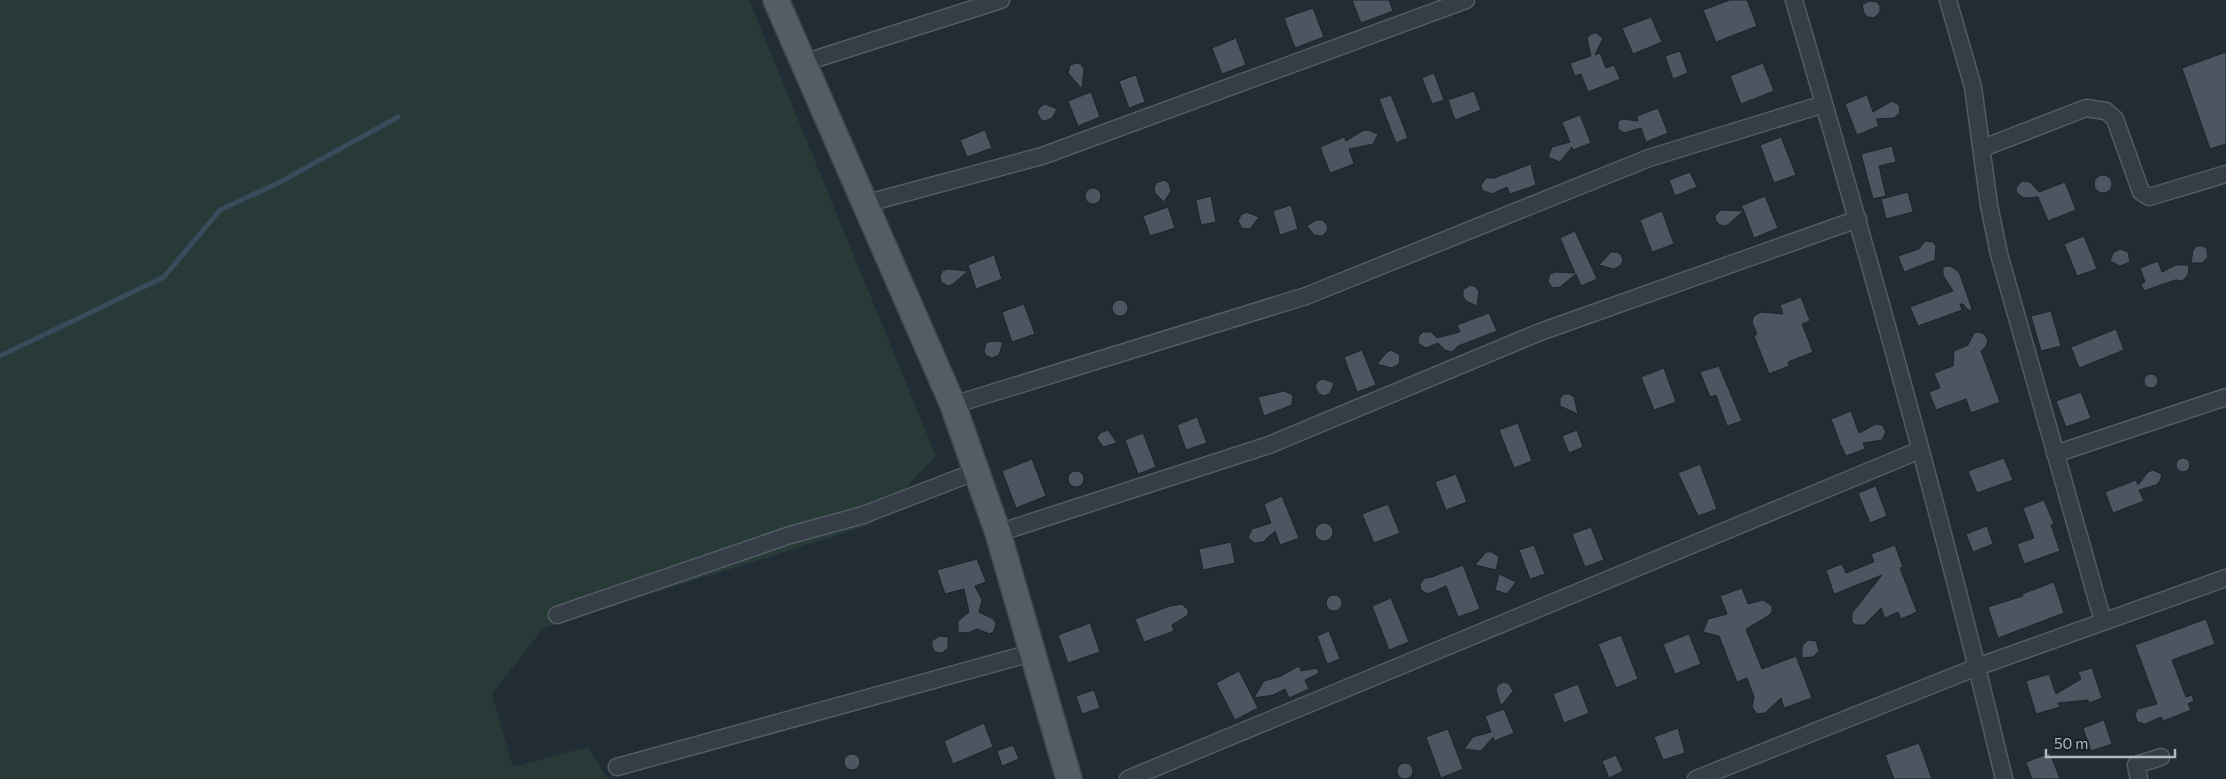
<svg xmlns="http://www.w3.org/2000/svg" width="2226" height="779" font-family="Commissioner,sans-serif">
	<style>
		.green { fill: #273a38 }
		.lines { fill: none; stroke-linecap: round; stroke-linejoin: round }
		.stream { stroke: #394b5d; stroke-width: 5 }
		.building { fill: #4b5661; stroke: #1d252c }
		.street-casing { stroke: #535c64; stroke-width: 19 }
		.primary-casing { stroke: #3f474f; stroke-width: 28 }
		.street { stroke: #353e46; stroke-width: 16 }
		.primary { stroke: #535d66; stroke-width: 25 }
	</style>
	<rect width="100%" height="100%" fill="#222c35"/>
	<path class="green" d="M0 0H749L936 456 870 525 543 628 492 694 513 767 588 747 608 779H0Z"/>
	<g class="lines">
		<path class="stream" d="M0 356 164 277 220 210 280 182 398 117"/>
	</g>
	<path class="building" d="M1352 0H1389L1393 11 1361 23Z
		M1730 0H1747L1757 26 1716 42 1703 10Z
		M1869 1 1877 2 1880 6V12L1874 18 1868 17 1864 13 1862 5Z
		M1313 8 1324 37 1295 48 1284 18Z
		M1651 17 1662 42 1633 54 1622 28Z
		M1591 34 1596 33 1603 38 1595 55 1600 53 1606 68 1614 65 1620 79 1588 92 1581 74 1575 76 1570 63 1591 56 1587 38Z
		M1236 38 1246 65 1222 74 1212 48Z
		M1680 51 1688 73 1673 79 1665 56Z
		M2226 52V144L2210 149 2182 68Z
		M1076 63 1081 64 1084 69 1082 89 1068 73 1070 65Z
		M1763 63 1774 91 1741 104 1730 76Z
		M1434 73 1444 100 1432 104 1422 78Z
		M1136 75 1145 102 1129 108 1119 81Z
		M1474 91 1481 110 1455 120 1448 100Z
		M1091 92 1100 117 1078 126 1068 101Z
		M1391 95 1408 138 1396 143 1379 99Z
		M1867 95 1873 112 1892 101 1899 105 1900 113 1894 118 1876 119 1879 126 1857 135 1845 104Z
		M1045 104 1057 109 1052 118 1045 121 1041 120 1037 112 1040 107Z
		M1658 108 1668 133 1646 142 1641 128 1624 133 1618 129V122L1622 119 1638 121 1637 116Z
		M1580 115 1591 143 1573 150 1572 147 1560 162 1548 157 1552 147 1570 142 1562 122Z
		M985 130 992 148 967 157 960 140Z
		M1368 130 1378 134 1373 144 1349 149 1354 164 1330 173 1320 147 1344 137 1346 141 1362 131Z
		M1781 137 1796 175 1774 183 1760 145Z
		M1892 146 1896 162 1879 166 1886 196 1873 199 1861 154Z
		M1531 164 1536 185 1510 194 1507 187 1492 194 1482 190 1481 185 1486 178H1494Z
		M1690 172 1697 187 1675 196 1669 180Z
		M2094 184a9 9 0 1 1 18 0a9 9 0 1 1-18 0Z
		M1165 180 1169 184 1171 191 1164 202 1155 193 1154 188 1156 183Z
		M2022 181 2030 182 2039 192 2065 182 2076 210 2048 221 2038 197 2024 198 2017 193 2016 188Z
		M1085 196a8 8 0 1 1 16 0a8 8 0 1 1-16 0Z
		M1908 192 1913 212 1886 219 1881 199Z
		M1211 196 1216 222 1201 225 1196 200Z
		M1765 196 1778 228 1754 238 1744 211 1726 226 1720 225 1716 221 1715 216 1721 210 1744 211 1741 206Z
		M1291 205 1298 229 1280 235 1273 211Z
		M1168 207 1175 228 1150 236 1143 216Z
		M1662 211 1674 244 1652 252 1640 220Z
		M1246 212 1259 217 1250 229 1242 228 1238 221 1241 215Z
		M1316 220H1322L1328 226 1327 231 1322 236 1314 235 1307 226Z
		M1575 231 1597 279 1581 286 1576 274 1560 287 1553 288 1548 282 1550 274 1555 272 1575 273 1560 238Z
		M2084 236 2097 269 2077 276 2064 244Z
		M1925 241 1933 242 1936 246 1935 260 1904 272 1898 256 1919 249Z
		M2197 246H2203L2207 249 2208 257 2202 263H2191L2193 250Z
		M2120 249 2128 252 2130 262 2120 266 2110 261 2113 253Z
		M1611 252H1617L1621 255 1623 260 1621 265 1614 269 1599 265Z
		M994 255 1002 279 976 289 968 265Z
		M2158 261 2162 272 2176 265H2189L2188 275 2182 281 2175 280 2144 291 2141 284 2145 282 2140 268Z
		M1950 266 1959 272 1972 309 1969 311 1963 304H1960L1962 310 1918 326 1910 307 1953 291 1943 275V267Z
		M948 269 968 271 953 284 948 286 941 282 940 276 942 271Z
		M1470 285 1476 287 1479 292 1477 306 1466 301 1463 296V290Z
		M1801 297 1810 321 1802 324 1813 352 1788 362 1789 366 1769 374 1754 336 1757 334 1752 322 1754 316 1761 312 1783 314 1780 305Z
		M1112 308a8 8 0 1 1 16 0a8 8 0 1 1-16 0Z
		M1024 304 1035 334 1012 342 1002 312Z
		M2051 311 2061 346 2041 351 2031 316Z
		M1489 313 1497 331 1458 346 1452 352 1445 350 1438 343 1426 348 1418 343 1419 336 1423 332H1431L1437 338 1460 332 1457 325Z
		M2116 329 2124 350 2079 368 2071 347Z
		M1978 332 1984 334 1988 340 1986 346 1981 351 2000 402 1971 413 1966 399 1936 410 1929 392 1940 388 1934 373 1953 366 1954 351 1968 345 1974 333Z
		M992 341 1003 342 999 355 992 358 987 356 984 352 986 343Z
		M1362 350 1376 385 1357 392 1344 357Z
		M1391 350 1400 355 1399 364 1392 368 1377 364 1386 353Z
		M1719 366 1742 421 1727 426 1716 395 1710 397 1700 372Z
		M1664 368 1676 402 1654 410 1641 377Z
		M2144 381a7 7 0 1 1 14 0a7 7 0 1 1-14 0Z
		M1323 379 1334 383 1330 393 1324 396 1319 394 1315 386 1318 381Z
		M1284 391 1293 395 1292 405 1264 416 1258 397Z
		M2081 392 2091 418 2066 427 2056 401Z
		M1564 394H1569L1574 397 1578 414 1560 406V398Z
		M1851 411 1859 433 1876 424 1882 425 1886 432 1882 440 1863 443 1865 449 1846 456 1841 445H1836L1840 443 1831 419Z
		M1197 417 1207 443 1186 450 1177 425Z
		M1518 423 1532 461 1514 468 1499 430Z
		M1108 430 1117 443 1103 447 1097 438 1100 433Z
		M1577 430 1583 447 1569 453 1562 436Z
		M1143 433 1156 467 1138 474 1125 440Z
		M2176 465a7 7 0 1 1 14 0a7 7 0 1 1-14 0Z
		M2004 458 2013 480 1977 493 1968 471Z
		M1032 459 1046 496 1016 508 1002 471Z
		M1700 464 1717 509 1698 516 1678 473Z
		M2153 470 2162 474 2160 481 2156 485 2139 490 2144 501 2113 513 2105 492 2136 480 2138 485 2148 472Z
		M1068 479a8 8 0 1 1 16 0a8 8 0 1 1-16 0Z
		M1456 474 1467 502 1446 510 1435 482Z
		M1876 486 1887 516 1870 523 1858 493Z
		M1282 496 1299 538 1280 545 1275 531 1263 542 1255 543 1248 538 1252 529 1271 523 1264 504Z
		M2044 500 2054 524 2051 525 2060 551 2024 564 2017 544 2034 538 2023 508Z
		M1388 504 1400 533 1374 543 1362 514Z
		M1315 532a9 9 0 1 1 18 0a9 9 0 1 1-18 0Z
		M1987 526 1993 544 1973 552 1966 534Z
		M1591 527 1604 560 1585 567 1572 534Z
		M1231 542 1235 563 1203 570 1199 549Z
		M1534 545 1545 574 1530 579 1519 550Z
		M1895 545 1903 567 1900 568 1917 612 1901 619 1898 612 1885 618 1881 608 1864 625H1856L1852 622V613L1882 575 1834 594 1826 570 1842 564 1846 573 1874 562 1871 554Z
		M1486 552H1492L1499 557 1496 570 1475 565Z
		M977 559 986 582 975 586 982 600 979 612 993 619 996 623 994 631 990 634 977 629 968 633 958 632V621L969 612 964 589 945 594 937 570Z
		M1463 565 1480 609 1458 617 1446 586 1428 594 1421 590 1420 584 1425 578 1432 577Z
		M1499 574 1516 582 1507 594 1495 590Z
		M2054 582 2064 613 1998 638 1988 607 2023 596 2022 594Z
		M1742 588 1748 604 1763 600 1772 606V612L1768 616 1746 629 1762 669 1796 656 1812 698 1784 708 1781 698 1765 713 1757 714 1752 707 1754 697 1747 678 1737 682 1719 636 1703 632 1708 619 1727 614 1720 596Z
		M1326 603a8 8 0 1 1 16 0a8 8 0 1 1-16 0Z
		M1391 598 1409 642 1389 650 1372 606Z
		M1182 604 1188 610V615L1172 625 1174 631 1144 642 1135 619 1170 606Z
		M2206 619 2215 644 2172 660 2186 697 2192 695 2194 701 2188 704 2191 710 2163 721 2161 717 2145 724 2137 722 2135 714 2138 709 2157 704 2135 645Z
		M1090 623 1100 652 1068 663 1058 635Z
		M1329 631 1340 659 1327 664 1317 636Z
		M1689 634 1701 664 1675 674 1663 644Z
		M1621 635 1638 679 1616 688 1598 644Z
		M939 636 948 637V648L942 653 935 652 932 647V641Z
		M1808 640 1816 641 1819 651 1813 657 1802 658V646Z
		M1299 666 1301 671 1317 668 1319 673 1305 680 1309 689 1289 698 1285 689 1273 695 1254 698 1264 681 1281 676Z
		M2092 668 2102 698 2089 703 2088 700 2058 703 2060 707 2036 714 2026 681 2049 674 2056 694 2081 679 2078 672Z
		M1239 671 1258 708 1235 720 1216 683Z
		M1504 682 1509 684 1513 691 1501 706 1496 690 1498 685Z
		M1578 684 1589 713 1564 723 1553 694Z
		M1094 690 1100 708 1082 714 1076 696Z
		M1504 709 1514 733 1494 741 1493 737 1481 751 1464 749 1473 737 1491 732 1485 716Z
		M2104 720 2112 744 2091 751 2083 728Z
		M984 723 993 747 953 764 944 741Z
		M1678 728 1685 753 1663 760 1654 737Z
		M1448 729 1463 769 1441 778 1426 737Z
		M1919 743 1932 779H1894L1885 755Z
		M1013 745 1019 759 1002 766 997 751Z
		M2050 753 2060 779H2032L2026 762Z
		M844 762a8 8 0 1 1 16 0a8 8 0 1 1-16 0Z
		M1616 755 1623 771 1609 778 1602 761Z
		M1397 771a8 8 0 1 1 16 0a8 8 0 1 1-16 0Z"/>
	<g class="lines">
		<defs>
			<path id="street" d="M1794 0C1869 258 1942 517 2004 779
				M1948 0 1973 87 1989 205 1999 254 2103 621
				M803 63 1001 0
				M1983 148 2086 108 2106 111 2115 119 2141 192 2149 197 2226 174
				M864 204 1042 156 1466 0
				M953 405 1306 296 1649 158 1824 104
				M2055 454 2226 397
				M998 533 1269 445 1540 332 1858 219
				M557 615 790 535 863 515 977 471
				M617 767 1031 653
				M1128 779 1920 450
				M1696 779 1977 667 2226 578
				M2139 779 2136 765 2161 757"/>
			<path id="primary" d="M776 0 953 405 998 533 1069 779"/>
		</defs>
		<use href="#street" class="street-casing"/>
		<use href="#primary" class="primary-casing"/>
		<use href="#street" class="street"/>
		<use href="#primary" class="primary"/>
	</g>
	<path d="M2046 749v8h129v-8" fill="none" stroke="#b0b9c2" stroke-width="2.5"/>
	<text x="2054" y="749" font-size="15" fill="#b0b9c2" stroke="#1b232a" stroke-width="4" paint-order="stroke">50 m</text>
</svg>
